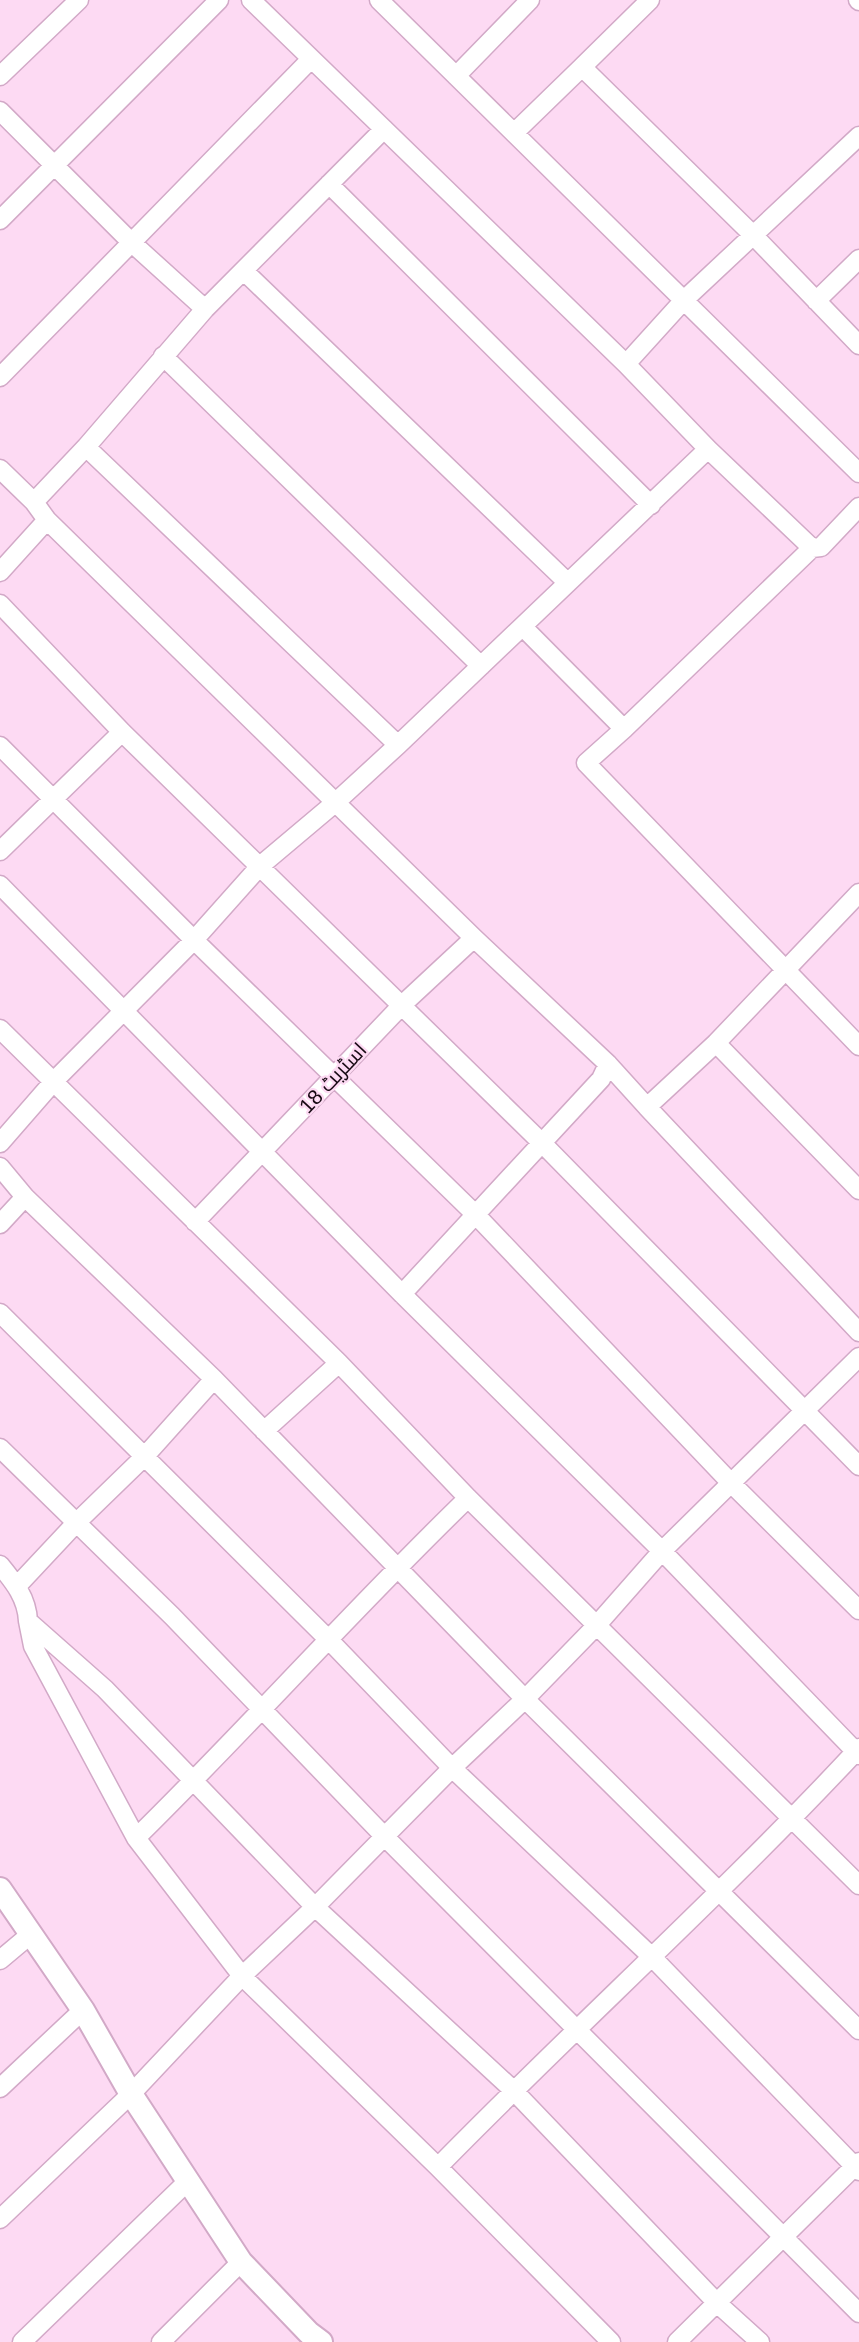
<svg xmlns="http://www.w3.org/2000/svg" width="859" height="2342" font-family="Helvetica,Cairo,sans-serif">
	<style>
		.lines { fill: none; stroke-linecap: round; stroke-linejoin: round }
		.minor-casing { stroke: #d2a9c7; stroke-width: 21 }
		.tertiary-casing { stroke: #d2a9c7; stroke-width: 26 }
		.minor { stroke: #fff; stroke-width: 18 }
		.tertiary { stroke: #fff; stroke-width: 22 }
		.labels { text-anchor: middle; stroke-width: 4.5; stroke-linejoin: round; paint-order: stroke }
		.street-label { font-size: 21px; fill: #180a14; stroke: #fddaf3 }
	</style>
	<rect width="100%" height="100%" fill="#fddaf3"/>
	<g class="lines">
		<defs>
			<path id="minor" d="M251 0 626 364 708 449 812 548 821 547 859 507
				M379 0 859 473
				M650 0 582 67 754 236 859 345
				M858 0 859 1
				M0 76 79 0
				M456 76 530 0
				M0 111 131 242 205 309
				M514 133 582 67
				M329 184 651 505
				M0 220 219 0
				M244 271 567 582
				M816 301 859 259
				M163 356 481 666
				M626 364 684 300 859 136
				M0 377 311 59
				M86 447 398 745
				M0 469 34 502 47 520 474 938 608 1064 647 1107 716 1043 859 893
				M34 502 86 447 205 309 384 129
				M0 572 47 520
				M0 604 122 732 542 1143 859 1466
				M523 627 624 729 586 763 859 1046
				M624 729 812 548
				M0 746 194 940 475 1214 731 1483 859 1610
				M0 851 122 732
				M0 885 402 1294 662 1551 859 1755
				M0 1029 339 1363 468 1498 859 1885
				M716 1043 859 1190
				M647 1107 859 1332
				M0 1143 54 1081 194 940 260 866 336 802 398 745 708 449
				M0 1167 25 1197 214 1379 525 1699 859 2030
				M195 1222 403 1004 474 938
				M0 1224 25 1197
				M402 1294 601 1079 608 1064
				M0 1313 329 1640 452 1768 652 1957 859 2171
				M264 1431 339 1363
				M0 1448 172 1616 384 1836 859 2313
				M0 1565C14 1582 27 1598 28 1621L105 1689 315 1907 513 2090 718 2304 760 2342
				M17 1586 76 1523 145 1456 214 1379
				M28 1621 33 1646 136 1838 242 1976 438 2167 611 2342
				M136 1838C249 1727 354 1608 468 1498
				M0 1960 31 1934
				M0 2088 83 2010
				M438 2167C577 2025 724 1893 859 1748
				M0 2219 131 2094 242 1976 315 1907 452 1768 525 1699 596 1626 662 1551 859 1357
				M22 2342 188 2181
				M161 2342 241 2262
				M677 2342 859 2162"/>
			<path id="tertiary" d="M0 1889 83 2010 131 2094 241 2262 309 2333 321 2342"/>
		</defs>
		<use href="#minor" class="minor-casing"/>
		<use href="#tertiary" class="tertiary-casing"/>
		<use href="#minor" class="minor"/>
		<use href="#tertiary" class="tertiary"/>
	</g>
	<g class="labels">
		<g class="street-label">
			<text transform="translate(333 1078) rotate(-47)" y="7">اسٹریٹ 18</text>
		</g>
	</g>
</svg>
